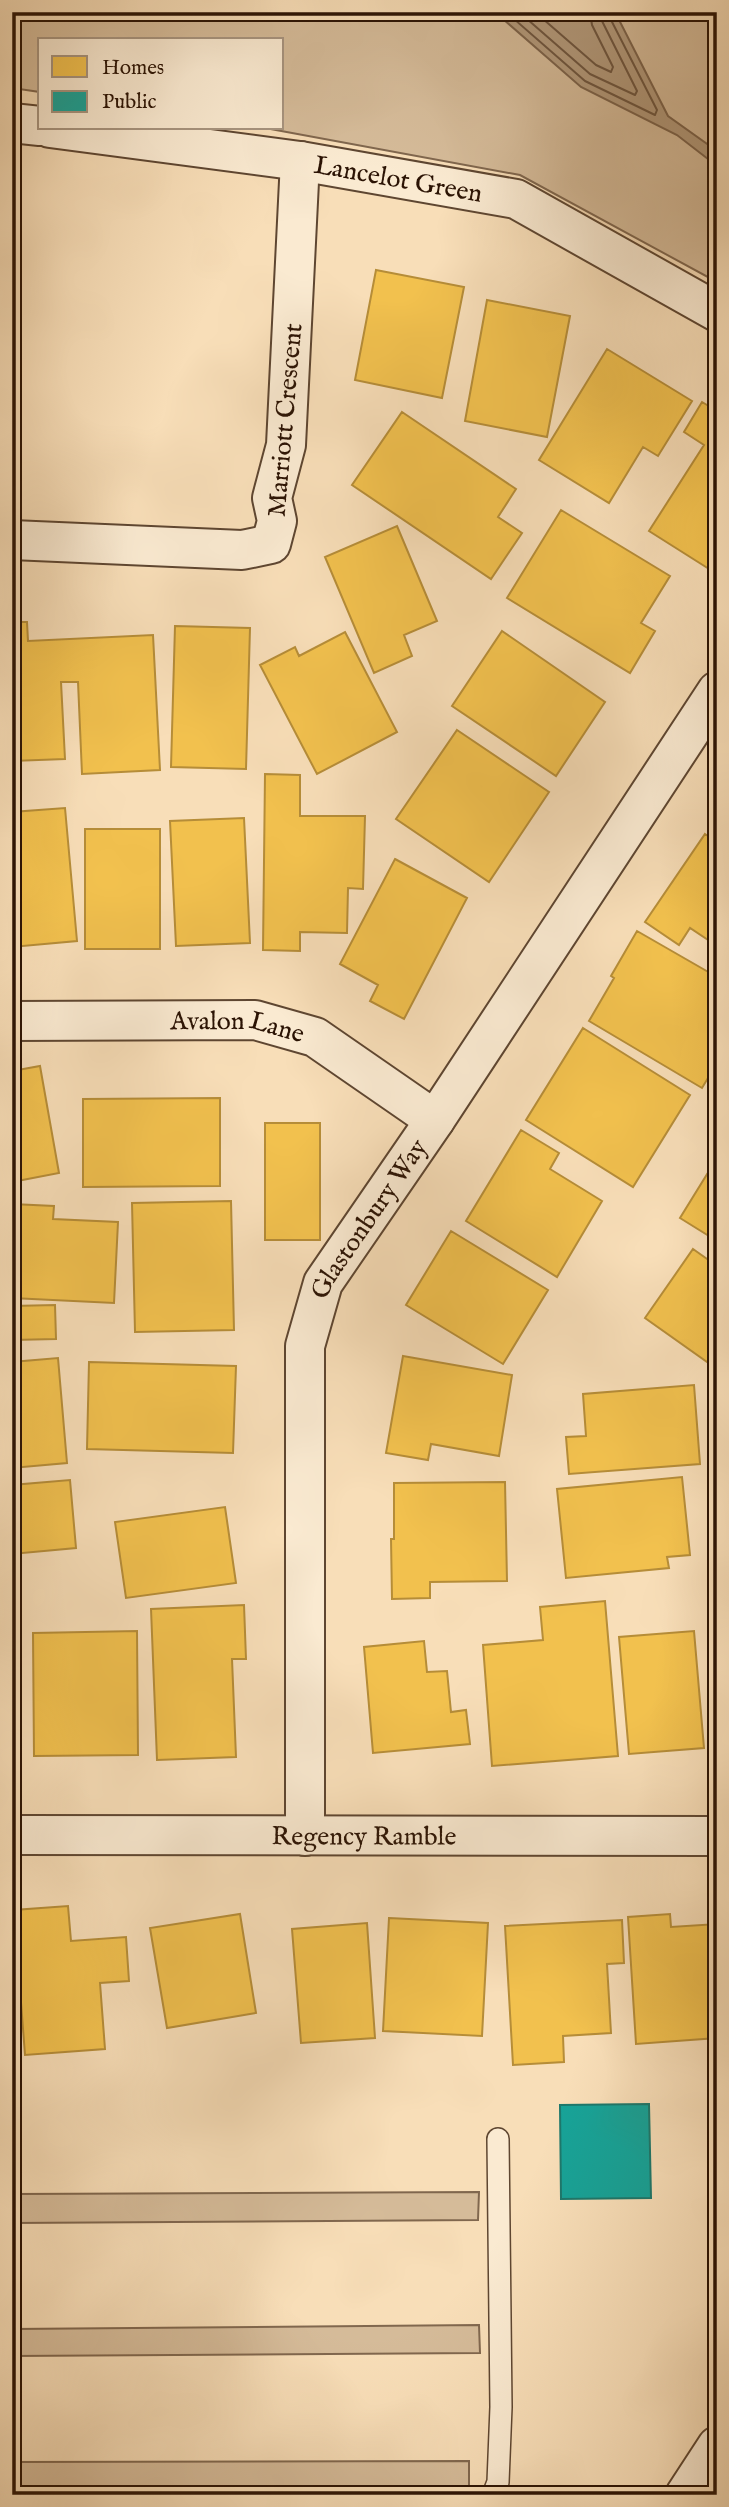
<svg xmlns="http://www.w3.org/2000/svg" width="729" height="2507" font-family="'IM FELL English',serif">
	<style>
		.green { fill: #d5bb99; stroke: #80674e; stroke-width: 2 }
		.water { fill: #b2997b; stroke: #7c634b; stroke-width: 2 }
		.homes { fill: #f2c14e; stroke: #b68d38; stroke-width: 2 }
		.public { fill: #17a398; stroke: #1d786c; stroke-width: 2 }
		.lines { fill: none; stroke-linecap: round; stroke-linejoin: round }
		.shore { stroke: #6e5640; stroke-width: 2 }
		.service-casing { stroke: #5e4631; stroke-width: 24 }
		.minor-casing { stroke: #5e4631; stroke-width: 42 }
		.service { stroke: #faead1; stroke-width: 21 }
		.minor { stroke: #faead1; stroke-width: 38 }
		.labels { text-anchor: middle; stroke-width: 7; stroke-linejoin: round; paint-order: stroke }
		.street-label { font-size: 26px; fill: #2b1304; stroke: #faead1 }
	</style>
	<rect width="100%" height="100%" fill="#f8deb8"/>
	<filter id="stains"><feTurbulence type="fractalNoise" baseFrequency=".00286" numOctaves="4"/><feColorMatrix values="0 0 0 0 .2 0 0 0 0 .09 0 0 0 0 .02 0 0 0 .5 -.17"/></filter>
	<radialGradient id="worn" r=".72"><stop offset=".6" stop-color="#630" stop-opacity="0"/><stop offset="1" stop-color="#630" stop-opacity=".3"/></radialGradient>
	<path class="green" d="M12 12H717V282L520 175 265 128H282V40H40V92L12 88Z
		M479 2192 478 2220 12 2223V2194Z
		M479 2325 480 2353 12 2356V2329Z
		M469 2461V2487L12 2489V2462Z"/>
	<path class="water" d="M495 12H615L668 116 717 151V166L677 135 581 87Z"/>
	<path class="homes" d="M376 270 464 287 442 398 355 380Z
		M487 300 570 316 547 437 465 421Z
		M607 349 692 401 658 456 643 447 609 503 539 460Z
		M702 402 717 411V574L649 531 704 445 684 432Z
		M402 412 516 489 498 517 522 533 491 579 352 485Z
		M561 510 670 576 641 623 655 631 630 673 507 598Z
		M397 526 437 621 404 635 412 656 374 673 325 557Z
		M12 622H27L28 641 153 635 160 770 82 774 78 682H61L65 759 12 761Z
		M175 626 250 628 246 769 171 767Z
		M502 631 605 702 556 776 452 706Z
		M345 632 397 732 317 774 260 665 295 647 299 656Z
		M457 730 549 792 489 882 396 819Z
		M265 774 300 775V816H365L363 889 348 888 347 933 300 932V951L263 950Z
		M65 808 77 941 12 947V812Z
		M244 818 250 943 176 946 170 821Z
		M85 829H160V949H85Z
		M705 834 717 842V946L690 928 679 945 645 922Z
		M395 859 467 898 404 1019 370 1001 378 985 340 964Z
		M637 931 717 977V1063L702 1088 589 1021 614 978 611 976Z
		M583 1028 690 1095 633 1187 526 1120Z
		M40 1066 59 1173 12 1182V1071Z
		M220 1098V1186L83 1187V1099Z
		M265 1123H320V1240H265Z
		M521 1130 559 1153 550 1169 602 1201 557 1277 466 1221Z
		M717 1158V1241L680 1218Z
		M231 1201 234 1330 135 1332 132 1203Z
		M12 1204 54 1206 53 1219 118 1222 114 1303 12 1298Z
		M451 1231 548 1290 503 1364 406 1305Z
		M693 1249 717 1266V1369L645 1318Z
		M55 1305 56 1339 12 1340V1306Z
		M403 1356 512 1375 499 1456 431 1444 428 1460 386 1453Z
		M58 1358 67 1463 12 1468V1362Z
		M89 1362 236 1366 233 1453 87 1449Z
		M694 1385 700 1464 569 1474 566 1437 586 1436 583 1394Z
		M682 1477 690 1555 667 1557 669 1568 566 1578 557 1489Z
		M70 1480 76 1548 12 1554V1485Z
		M505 1482 507 1581 430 1582V1598L392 1599 391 1539H394V1483Z
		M225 1507 236 1583 126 1598 115 1522Z
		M605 1601 618 1756 492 1766 483 1645 543 1640 540 1607Z
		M244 1605 246 1659H232L236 1757 157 1760 151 1609Z
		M137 1631 138 1755 34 1756 33 1633Z
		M694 1631 704 1748 629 1754 619 1637Z
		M424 1641 427 1672 447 1671 451 1712 466 1710 470 1744 373 1753 364 1647Z
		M68 1906 71 1941 126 1937 129 1981 100 1983 105 2049 25 2055 14 1910Z
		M240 1914 256 2013 167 2028 150 1928Z
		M670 1914 671 1927 717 1924V2038L636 2044 628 1917Z
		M389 1918 488 1923 482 2036 383 2031Z
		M622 1920 624 1963 607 1964 611 2033 563 2036 564 2062 513 2065 505 1926Z
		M367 1923 375 2038 301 2043 292 1929Z"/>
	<path class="public" d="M649 2104 651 2198 561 2199 560 2105Z"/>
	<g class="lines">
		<path class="shore" d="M506 12 585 81 655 115 657 110 610 18 609 12
			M519 12 590 74 635 95 637 91 602 21 600 12
			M535 12 596 65 611 72 613 67 592 25 590 12"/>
		<defs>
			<path id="service" d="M493 2495 498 2482 501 2407 498 2139"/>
			<g id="minor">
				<path d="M12 123 40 126"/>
				<path id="s1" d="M50 128 300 161 516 199 717 312"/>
				<path d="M12 540 242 550 271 544 277 521 272 498 286 445 300 161"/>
				<path id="s2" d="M12 1021 255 1020 315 1037 435 1120"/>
				<path id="s3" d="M12 1835 717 1836"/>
				<path id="s4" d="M305 1836V1346L323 1283 435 1120 717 691"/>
				<path d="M685 2495 717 2446"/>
			</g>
		</defs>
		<use href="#service" class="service-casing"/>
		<use href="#minor" class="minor-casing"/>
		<use href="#service" class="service"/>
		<use href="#minor" class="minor"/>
	</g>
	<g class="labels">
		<g class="street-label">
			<text dy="9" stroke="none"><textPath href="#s1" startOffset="352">Lancelot Green</textPath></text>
			<text transform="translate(284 420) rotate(-85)" y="9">Marriott Crescent</text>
			<text dy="9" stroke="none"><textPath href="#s2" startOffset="226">Avalon Lane</textPath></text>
			<text dy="9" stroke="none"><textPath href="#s4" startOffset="634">Glastonbury Way</textPath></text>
			<text dy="9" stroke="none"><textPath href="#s3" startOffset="352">Regency Ramble</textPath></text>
		</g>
	</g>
	<rect width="729" height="2507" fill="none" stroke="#f8deb8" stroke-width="42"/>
	<rect x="14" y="14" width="701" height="2479" fill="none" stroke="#2b1304" stroke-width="3.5"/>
	<rect x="21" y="21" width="687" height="2465" fill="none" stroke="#2b1304" stroke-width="2"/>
	<rect x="38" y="38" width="245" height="91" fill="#faead1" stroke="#a7947f" stroke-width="2"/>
	<rect x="52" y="56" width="35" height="21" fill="#f2c14e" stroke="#a7947f" stroke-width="2"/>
	<text x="102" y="74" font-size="21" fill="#2b1304">Homes</text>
	<rect x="52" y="91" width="35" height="21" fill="#17a398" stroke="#a7947f" stroke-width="2"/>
	<text x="102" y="108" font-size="21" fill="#2b1304">Public</text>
	<rect width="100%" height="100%" filter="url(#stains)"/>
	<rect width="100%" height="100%" fill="url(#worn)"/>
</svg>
